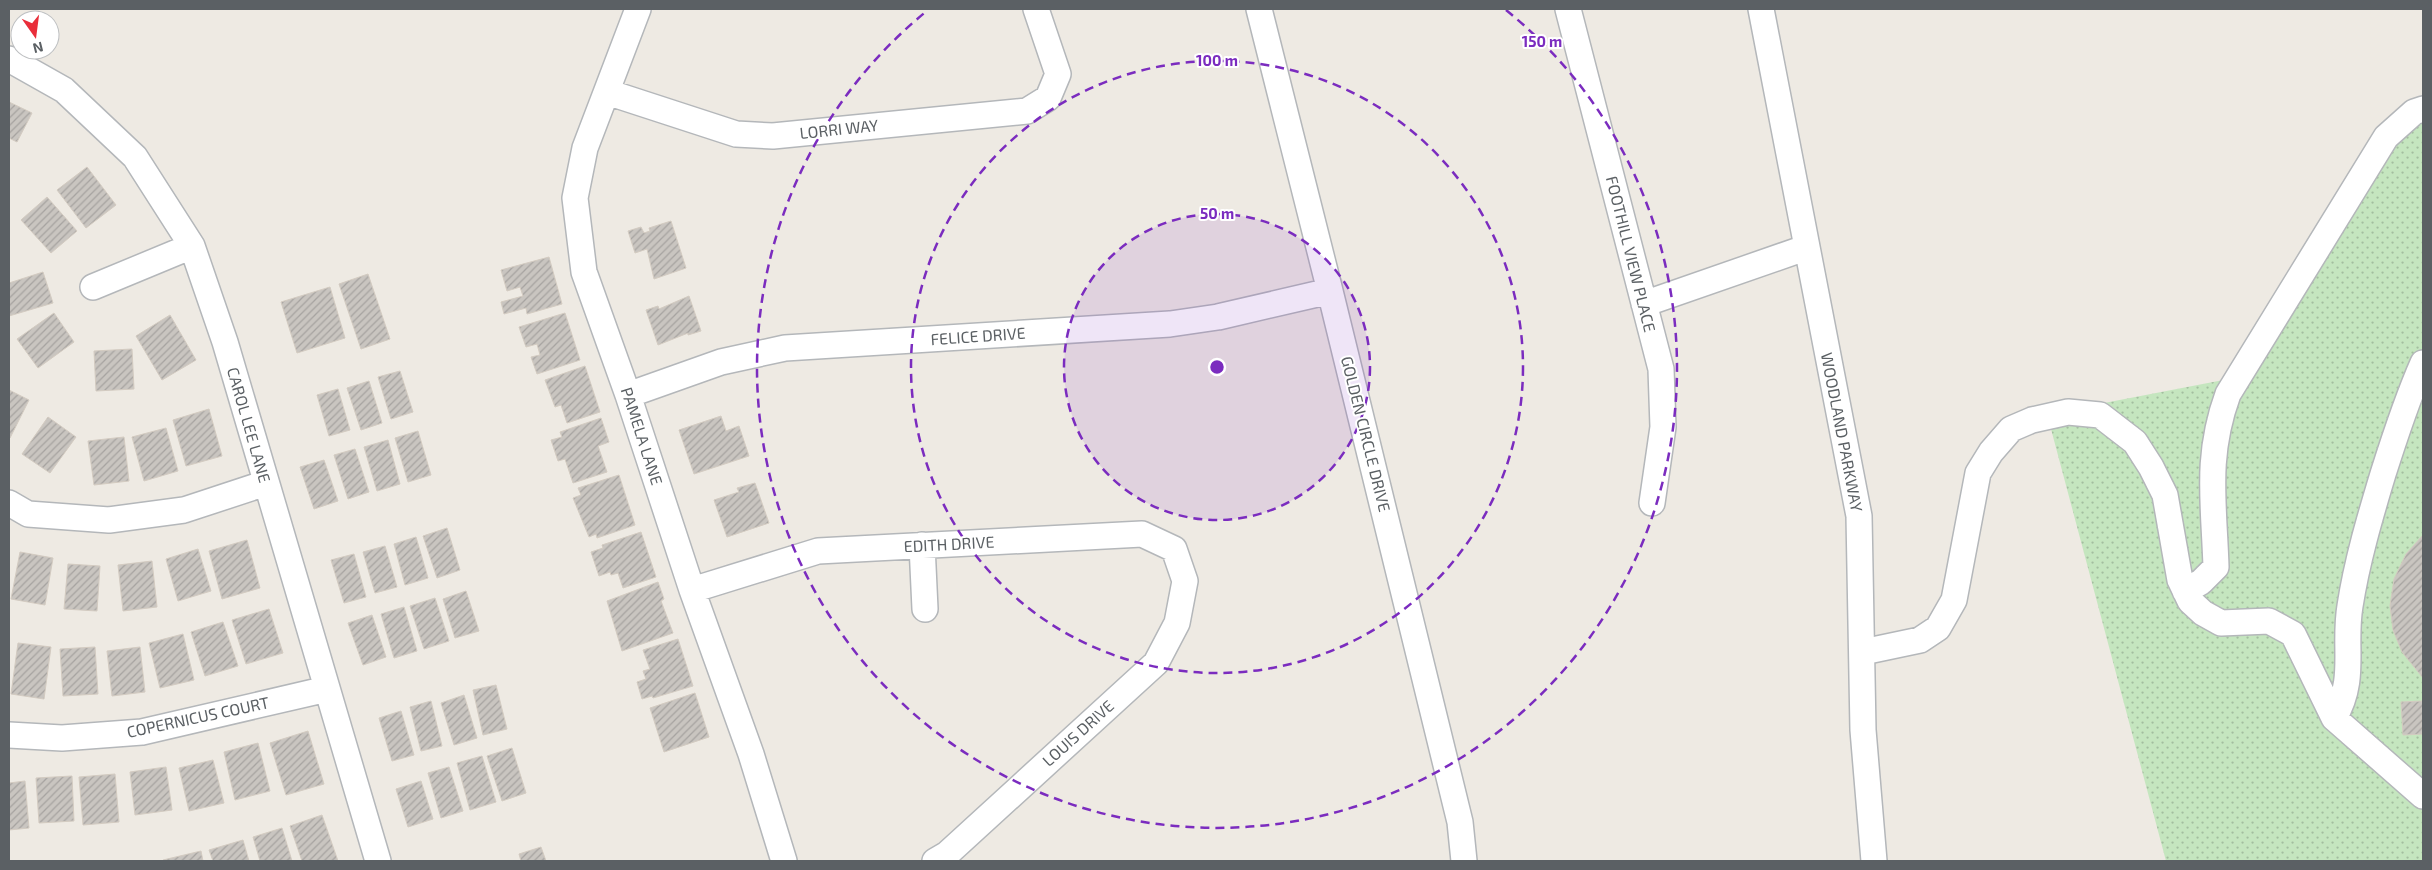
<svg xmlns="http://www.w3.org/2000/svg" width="2432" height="870" font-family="'Exo 2',sans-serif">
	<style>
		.grass { fill: url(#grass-dots) }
		.building { fill: url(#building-hatch); stroke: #d3cbc1 }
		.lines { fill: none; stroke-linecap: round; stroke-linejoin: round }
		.minor-casing { stroke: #b4b7ba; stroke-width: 28 }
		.minor { stroke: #fff; stroke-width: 25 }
		.ring { fill: none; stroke: #7b2cbf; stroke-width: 2.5; stroke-dasharray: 9 6 }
		.labels { text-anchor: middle; stroke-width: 4; stroke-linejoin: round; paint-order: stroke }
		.street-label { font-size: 16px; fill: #5b6064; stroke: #fff }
		.centre { fill: #7b2cbf; stroke: #fff; stroke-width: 2.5 }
		.ring-label { font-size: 15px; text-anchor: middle; font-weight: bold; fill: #7b2cbf; stroke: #fff; stroke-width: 4; stroke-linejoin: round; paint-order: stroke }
	</style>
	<defs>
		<pattern id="grass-dots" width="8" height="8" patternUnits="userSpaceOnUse" patternTransform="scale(1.25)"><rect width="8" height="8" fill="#c5e6bf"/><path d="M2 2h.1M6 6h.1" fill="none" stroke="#a3be9f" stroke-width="1.8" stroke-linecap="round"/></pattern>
		<pattern id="building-hatch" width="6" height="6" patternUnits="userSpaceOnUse" patternTransform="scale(1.25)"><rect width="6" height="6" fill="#c9c5c0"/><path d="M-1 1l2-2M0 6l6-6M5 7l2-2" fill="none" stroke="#a6a3a0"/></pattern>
	</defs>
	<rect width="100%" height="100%" fill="#eeeae3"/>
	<path class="grass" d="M2423 108V861H2166L2047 414 2239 377 2383 141Z"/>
	<path class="building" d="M9 102 32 113 17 142 9 138Z
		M87 167 116 205 86 228 57 190Z
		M47 197 77 231 51 253 21 220Z
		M671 221 686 268 654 279 647 249 635 253 628 231 641 227 644 233 650 231 649 228Z
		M549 257 562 304 527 314 526 308 504 314 501 302 523 296 520 287 507 291 501 270Z
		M43 272 53 303 9 316V283Z
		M368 274 390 339 361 349 339 284Z
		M330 287 345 338 297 353 281 302Z
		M689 296 701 331 688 335V333L658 345 646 310 658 306 659 309Z
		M54 313 74 342 38 368 17 339Z
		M565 313 580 360 537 374 531 357 540 355 537 344 526 347 519 327Z
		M170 315 196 360 162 380 136 336Z
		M132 349 134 389 96 391 94 351Z
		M585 366 600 412 567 423 561 405 555 407 545 380Z
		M400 371 413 412 391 419 378 377Z
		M369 381 382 423 361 430 347 388Z
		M338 389 350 430 329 436 317 395Z
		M9 390 29 400 10 438 9 437Z
		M209 409 222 456 186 466 173 420Z
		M721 416 726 431 739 426 749 456 694 474 679 430Z
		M48 417 76 437 50 473 22 454Z
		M601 418 609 442 598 446 607 472 573 483 565 459 558 461 551 440 562 437 560 432Z
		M166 428 178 471 144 481 132 437Z
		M418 431 431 475 408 482 395 438Z
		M124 437 129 481 94 485 88 441Z
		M388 440 400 484 377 491 364 447Z
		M355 449 369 492 348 499 334 455Z
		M324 460 338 501 314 509 300 467Z
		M619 475 635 525 597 538 596 534 589 537 573 498 581 495 578 488Z
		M755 483 769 523 727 537 714 500 739 492 737 488Z
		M447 528 460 570 437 578 423 536Z
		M641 532 656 577 623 588 618 573 611 575 610 572 599 576 591 552 603 548 602 545Z
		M2423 535V678L2402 652 2393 630 2390 606 2394 579 2406 554Z
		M416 537 428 578 405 585 394 544Z
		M247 540 260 588 222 599 209 551Z
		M385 546 397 587 375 593 363 552Z
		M198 549 211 591 178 601 166 559Z
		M20 552 53 558 45 605 11 599Z
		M354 554 366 597 344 603 331 560Z
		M152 561 157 607 123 611 118 565Z
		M68 564 100 566 97 611 64 609Z
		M658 582 664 599 661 601 673 633 622 651 607 601Z
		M466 591 479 631 455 638 443 599Z
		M435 598 449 641 424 649 410 606Z
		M404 607 417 651 394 658 381 614Z
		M269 609 283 653 246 664 232 620Z
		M372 615 386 657 363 665 348 623Z
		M223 622 238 666 205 676 191 632Z
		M183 634 194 680 160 688 149 643Z
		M678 639 693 686 653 698 652 696 642 699 637 682 646 679 643 671 650 669 643 650Z
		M18 643 51 647 44 699 11 694Z
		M95 647 98 694 63 696 60 649Z
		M140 647 145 692 112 696 107 651Z
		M496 685 507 729 483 735 473 690Z
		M695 693 709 737 664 752 650 708Z
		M464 695 477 738 454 745 441 703Z
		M431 701 442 746 421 751 410 707Z
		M2423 701V734L2403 735 2401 702Z
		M401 711 414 755 392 761 379 718Z
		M308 731 324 784 286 795 270 743Z
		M258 743 270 791 235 800 224 752Z
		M512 748 526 793 502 801 487 756Z
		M482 756 496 802 470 810 457 763Z
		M213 760 224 803 189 811 179 768Z
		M166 767 172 810 135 815 130 772Z
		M449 767 463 811 441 818 428 773Z
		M115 774 119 822 83 825 79 777Z
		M72 776 74 821 39 823 36 778Z
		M25 781 29 828 9 830V783Z
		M421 781 433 819 408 827 396 789Z
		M322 815 338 861H302L290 826Z
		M282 828 292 861H260L253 837Z
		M243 840 249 861H213L209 850Z
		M541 847 546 861H521L519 854Z
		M201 851 203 861H163V860Z"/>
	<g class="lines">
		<defs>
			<path id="minor" d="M638 9 585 148 575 198 584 272 628 395 692 590 751 754 784 861
				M1259 9 1330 291 1460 822 1464 861
				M1568 9 1661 369 1663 427 1652 503
				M1761 9 1859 516 1863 730 1874 861
				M9 59 64 90 135 157 192 246 225 342 378 861
				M607 92 736 134 773 136 1027 111 1048 98 1058 74 1036 9
				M93 287 192 246
				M1644 304 1805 248
				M628 395 721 362 785 348 1170 324 1218 317 1330 291
				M9 503 28 514 109 520 184 510 266 483
				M922 545 925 609
				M692 590 818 551 1142 534 1174 549 1185 581 1177 623 1156 663 947 854 935 861
				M2185 591 2201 582 2216 567C2214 503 2205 457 2228 394L2386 137 2414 112 2423 109
				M1863 652 1920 640 1938 628 1954 600 1978 473 1991 452 2011 429 2032 420 2068 412 2100 415 2135 442 2151 467 2165 495 2180 580 2190 601 2203 613 2221 623 2269 621 2293 634 2334 718 2423 796
				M2334 718C2357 679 2343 647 2350 606 2357 561 2370 517 2383 474 2395 436 2407 399 2423 363
				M9 735 62 738 142 732 327 689"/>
		</defs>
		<use href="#minor" class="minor-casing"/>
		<use href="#minor" class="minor"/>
	</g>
	<circle cx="1217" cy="367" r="153" fill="#7b2cbf" fill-opacity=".12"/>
	<g class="ring">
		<circle cx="1217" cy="367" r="153"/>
		<circle cx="1217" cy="367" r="306"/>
		<path d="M1506 10A460 460 0 1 1 928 10"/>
	</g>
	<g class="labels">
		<g class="street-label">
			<text transform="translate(839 129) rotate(-6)" y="6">LORRI WAY</text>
			<text transform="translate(1631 254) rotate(76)" y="6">FOOTHILL VIEW PLACE</text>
			<text transform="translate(978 336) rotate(-4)" y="6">FELICE DRIVE</text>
			<text transform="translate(249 425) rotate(74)" y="6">CAROL LEE LANE</text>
			<text transform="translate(1842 432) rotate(79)" y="6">WOODLAND PARKWAY</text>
			<text transform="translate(1366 434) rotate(76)" y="6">GOLDEN CIRCLE DRIVE</text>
			<text transform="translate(642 436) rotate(72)" y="6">PAMELA LANE</text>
			<text transform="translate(949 544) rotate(-3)" y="6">EDITH DRIVE</text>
			<text transform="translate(198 717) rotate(-12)" y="6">COPERNICUS COURT</text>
			<text transform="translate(1078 733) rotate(-42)" y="6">LOUIS DRIVE</text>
		</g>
	</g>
	<circle cx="1217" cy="367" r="8" class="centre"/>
	<g class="ring-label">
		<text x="1542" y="47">150 m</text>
		<text x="1217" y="66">100 m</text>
		<text x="1217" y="219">50 m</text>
	</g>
	<rect width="2432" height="870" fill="none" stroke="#5b6064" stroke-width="20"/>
	<g transform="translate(35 35) rotate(166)"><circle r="24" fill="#ffffff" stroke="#bdbfc1"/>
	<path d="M0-4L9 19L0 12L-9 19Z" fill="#e92e3a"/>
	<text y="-8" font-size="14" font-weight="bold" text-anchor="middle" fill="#5b6064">N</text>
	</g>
</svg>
